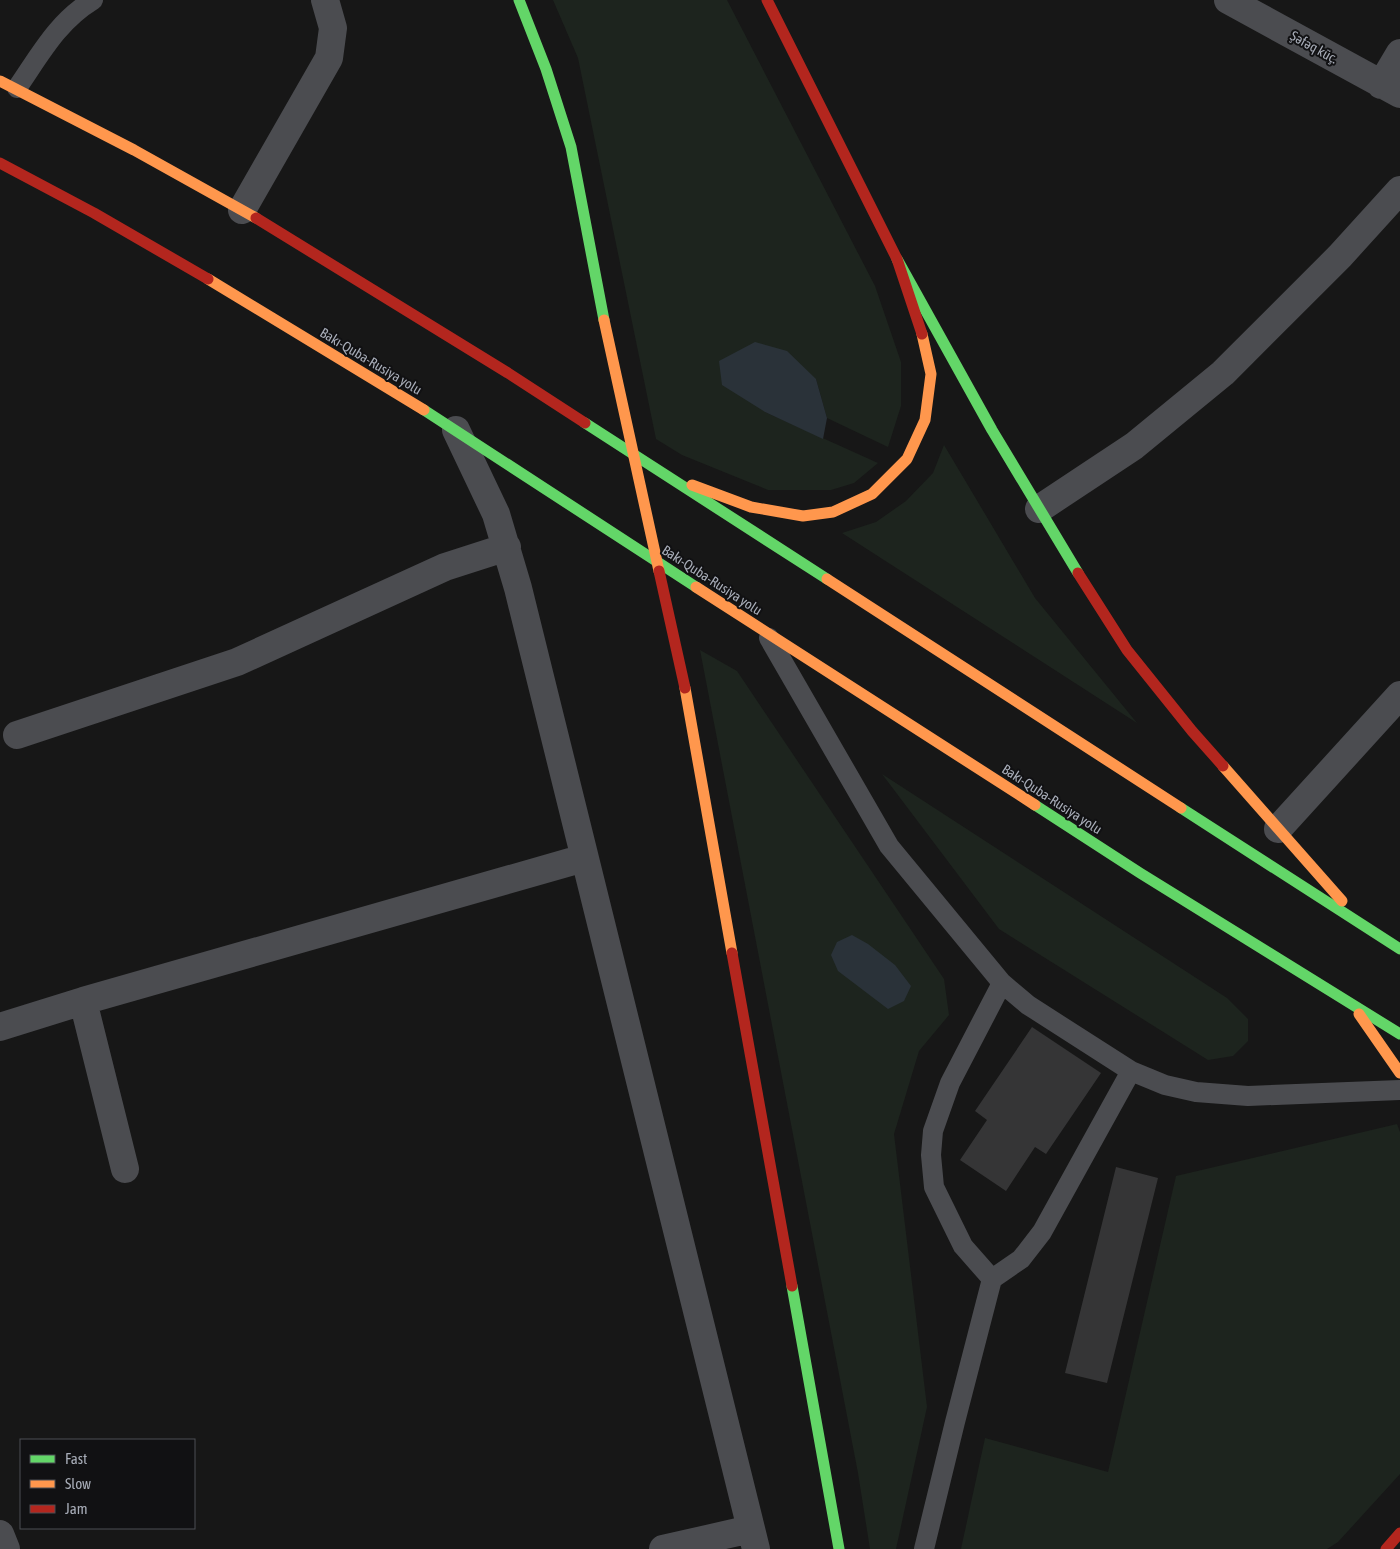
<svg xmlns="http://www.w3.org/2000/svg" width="1400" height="1549" font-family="'Asap Condensed',sans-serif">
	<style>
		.green { fill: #1d241e }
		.water { fill: #2a3239 }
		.building { fill: #353536 }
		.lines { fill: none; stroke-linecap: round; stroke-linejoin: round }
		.lane { stroke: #4b4c50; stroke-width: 20 }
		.street { stroke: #4b4c50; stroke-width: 28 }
		.fast { stroke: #63d668; stroke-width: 11 }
		.slow { stroke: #ff974d; stroke-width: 11 }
		.jam { stroke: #b3261e; stroke-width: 11 }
		.slow-bridge { stroke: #ff974d; stroke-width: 11 }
		.jam-bridge { stroke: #b3261e; stroke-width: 11 }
		.labels { text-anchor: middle; stroke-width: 4; stroke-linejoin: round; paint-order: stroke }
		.street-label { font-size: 14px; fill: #a8adb8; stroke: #111113 }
	</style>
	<rect width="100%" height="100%" fill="#171717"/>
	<path class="green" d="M553 0H727L875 286 901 362V406L888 447 827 418 816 379 765 412 878 463 854 483 831 490H768L682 455 656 439 578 58Z
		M944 445 1035 598 1137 723 842 533 876 522 906 501 933 473Z
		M700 650 737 671 944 979 949 1015 919 1051 894 1134 927 1407 896 1549H870L858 1473Z
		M882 774 1227 998 1248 1019V1041L1233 1056 1208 1060 999 929Z
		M1397 1124 1400 1132V1474L1338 1542 1327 1549H961L985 1438 1108 1472 1176 1176Z"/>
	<path class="water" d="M755 342 787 351 816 379 827 418 823 439 765 412 722 385 719 361Z
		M852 935 868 944 895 965 911 986 904 1001 888 1009 838 971 831 955 837 942Z"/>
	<path class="building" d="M1032 1027 1101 1073 1046 1154 1035 1147 1006 1191 960 1160 987 1120 975 1111Z
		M1116 1167 1158 1178 1107 1383 1065 1373Z"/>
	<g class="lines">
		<path class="lane" d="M17 88C40 55 57 22 93 0
			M769 638 889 846 1002 983 1028 1005 1131 1071 1165 1085 1196 1092 1248 1096 1400 1090
			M1002 983 950 1083 933 1131 931 1155 934 1187 963 1246 992 1279 1021 1259 1042 1232 1131 1071
			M924 1549 955 1422 992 1279"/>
		<path class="street" d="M1228 0 1400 94
			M1381 85 1400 53
			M242 210 329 58 333 28 325 0
			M456 430 496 514 518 588 756 1549
			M1039 509 1134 446 1223 373 1340 256 1400 190
			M17 735 237 662 445 567 507 547
			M1278 829 1400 695
			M83 1001 125 1169
			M0 1027 83 1001 584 858
			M0 1534 6 1549
			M663 1549 751 1529"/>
		<path class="fast" d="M519 0 546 69 571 147 604 320
			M897 259 992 430 1078 573
			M424 410 696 587
			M585 423 827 579
			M1035 805 1140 873 1400 1034
			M1181 808 1400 949
			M792 1286 839 1549"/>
		<path class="slow" d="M0 81 134 150 256 218
			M208 279 424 410
			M692 485 751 507 803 516 833 512 872 494 907 459 925 420 931 374 922 334
			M827 579 1181 808
			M696 587 1035 805
			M685 688 732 953
			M1223 766 1342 901
			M1359 1014 1400 1073"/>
		<path class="jam" d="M767 0 897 259 922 334
			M0 163 94 213 208 279
			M256 218 508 373 585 423
			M1078 573 1127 650 1192 731 1223 766
			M732 953 792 1286
			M1386 1549 1400 1533"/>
		<path class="slow-bridge" d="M604 320 659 571"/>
		<path class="jam-bridge" d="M659 571 685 688"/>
	</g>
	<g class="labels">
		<g class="street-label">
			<text transform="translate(1314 47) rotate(29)" y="5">Şəfəq küç.</text>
			<text transform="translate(371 361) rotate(31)" y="5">Bakı-Quba-Rusiya yolu</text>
			<text transform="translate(712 580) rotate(33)" y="5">Bakı-Quba-Rusiya yolu</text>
			<text transform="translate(1052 799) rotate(33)" y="5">Bakı-Quba-Rusiya yolu</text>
		</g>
	</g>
	<rect x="20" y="1439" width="175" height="90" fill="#111113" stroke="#4d4f55"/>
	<rect x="30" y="1455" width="25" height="8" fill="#63d668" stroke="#4d4f55"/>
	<text x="65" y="1464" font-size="15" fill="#a8adb8">Fast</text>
	<rect x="30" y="1480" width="25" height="8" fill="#ff974d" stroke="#4d4f55"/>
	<text x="65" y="1489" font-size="15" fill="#a8adb8">Slow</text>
	<rect x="30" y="1505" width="25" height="8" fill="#b3261e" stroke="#4d4f55"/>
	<text x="65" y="1514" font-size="15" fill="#a8adb8">Jam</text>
</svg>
